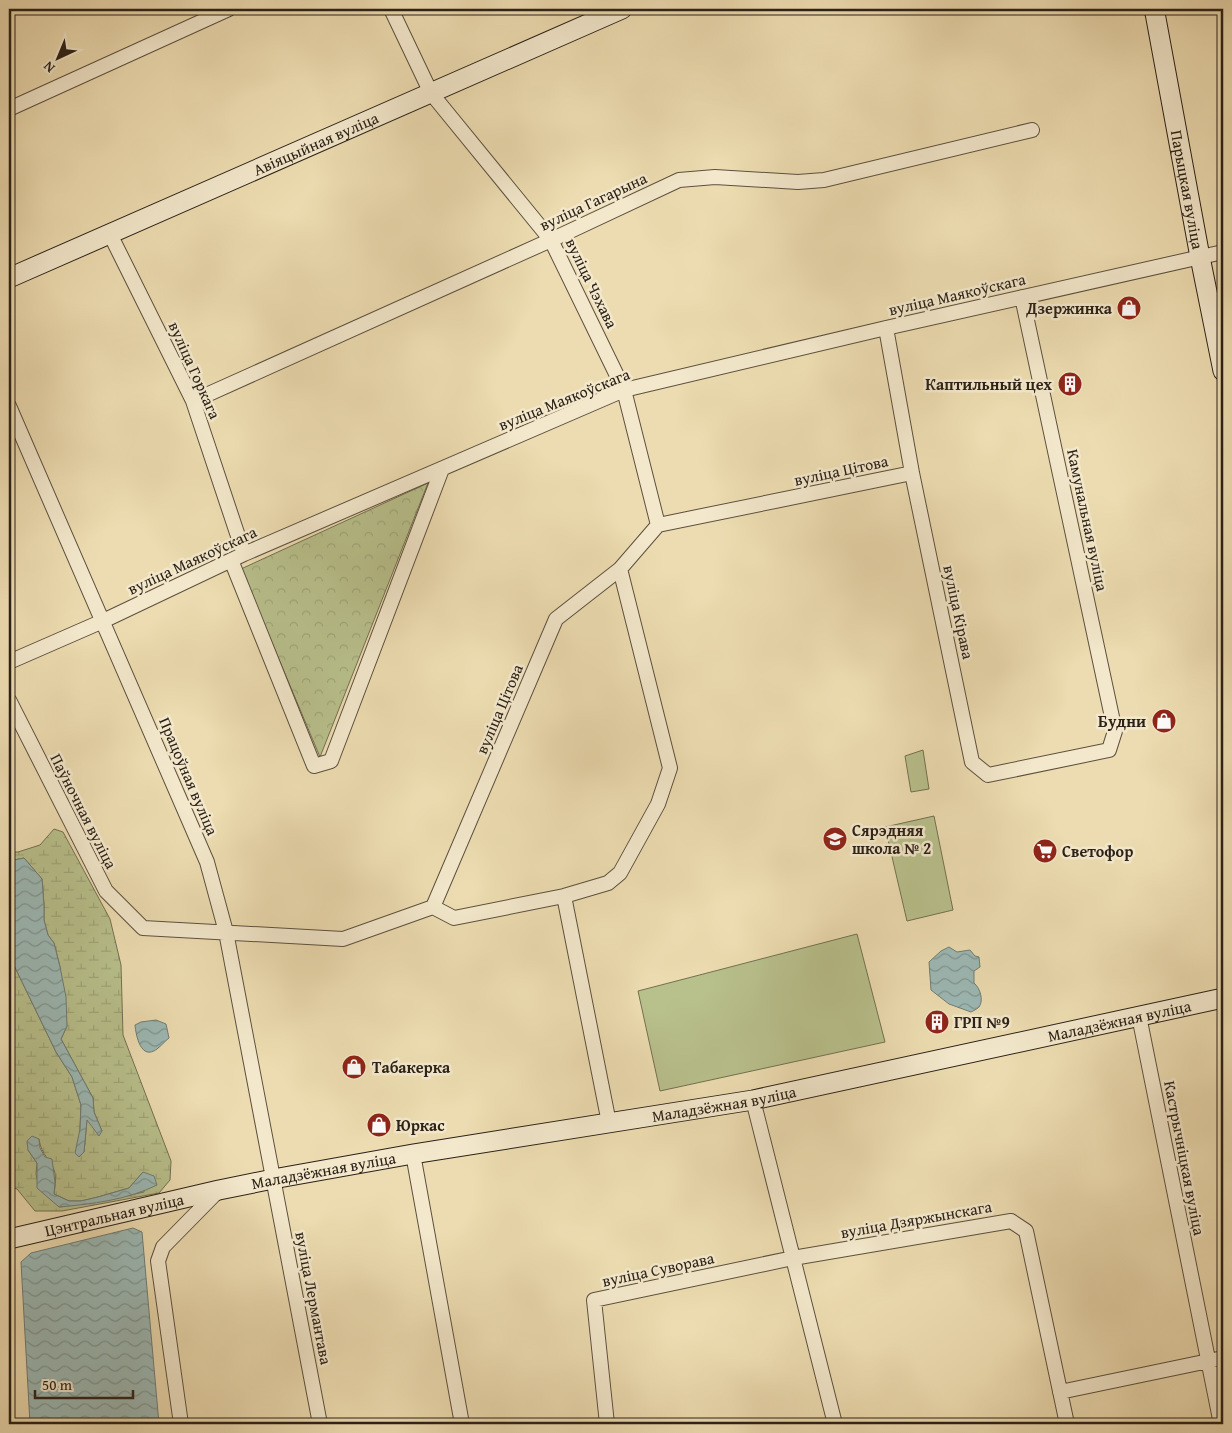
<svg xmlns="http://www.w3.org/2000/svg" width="1232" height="1433" font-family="'Gentium Book Plus',serif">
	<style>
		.forest { fill: url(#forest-crowns); stroke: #727052 }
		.wetland { fill: url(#wetland-marsh); stroke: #727052; fill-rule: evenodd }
		.garden { fill: #b8c08c; stroke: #727052 }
		.water { fill: url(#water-waves); stroke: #6f7c76 }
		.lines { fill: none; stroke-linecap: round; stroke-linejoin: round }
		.street-casing { stroke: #5c503e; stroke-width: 16 }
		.secondary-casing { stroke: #2b2117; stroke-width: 21 }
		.street { stroke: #f3e8cc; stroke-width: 14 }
		.secondary { stroke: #f3e8cc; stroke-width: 19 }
		.labels { text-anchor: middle; stroke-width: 5; stroke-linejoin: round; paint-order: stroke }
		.street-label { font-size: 16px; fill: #2b2117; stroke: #f3e8cc }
		.poi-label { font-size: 16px; font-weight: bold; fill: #2b2117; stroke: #f3e8cc; text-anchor: start }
	</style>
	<defs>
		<pattern id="forest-crowns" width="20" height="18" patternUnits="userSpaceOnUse" patternTransform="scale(1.25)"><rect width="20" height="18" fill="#b8c08c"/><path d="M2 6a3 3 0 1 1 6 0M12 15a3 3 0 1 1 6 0" fill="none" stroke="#9ea578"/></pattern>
		<pattern id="wetland-marsh" width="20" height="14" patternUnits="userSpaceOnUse" patternTransform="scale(1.25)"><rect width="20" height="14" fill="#b8c08c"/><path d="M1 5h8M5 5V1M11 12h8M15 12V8" fill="none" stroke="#9ea578"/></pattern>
		<pattern id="water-waves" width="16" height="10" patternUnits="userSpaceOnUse" patternTransform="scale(1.25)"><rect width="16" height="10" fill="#9cb9b5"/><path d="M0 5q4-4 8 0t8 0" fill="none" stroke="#7f9692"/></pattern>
	</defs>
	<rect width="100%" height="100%" fill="#eddcb1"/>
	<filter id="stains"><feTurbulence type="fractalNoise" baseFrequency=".004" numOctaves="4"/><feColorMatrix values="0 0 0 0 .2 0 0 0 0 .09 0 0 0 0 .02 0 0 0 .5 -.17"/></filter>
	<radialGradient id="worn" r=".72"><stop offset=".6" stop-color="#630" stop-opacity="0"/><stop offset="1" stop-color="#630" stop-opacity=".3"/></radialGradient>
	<path class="forest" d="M428 483 320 757 241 569Z"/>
	<path class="wetland" d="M54 829 63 832 110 919 121 965 123 1035 171 1161 170 1180 159 1193 62 1211H35L17 1189 9 1186V1157L10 1155 12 1136 9 1132V955L56 1052 72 1077 81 1105 80 1129 84 1152 87 1119 102 1131 94 1112 93 1098 61 1039 67 1026 60 967 54 943 48 935 44 920V905L42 879 24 858 9 861V852H18L40 845ZM39 1139C41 1155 52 1161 55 1173 56 1180 55 1187 54 1194L69 1201H81L98 1197 129 1188 143 1172 144 1192 121 1197 60 1207 50 1198 38 1183 36 1174 37 1163 28 1150Z"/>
	<path class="garden" d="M923 750 929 789 911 792 905 756Z
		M934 816 953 910 907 921 885 827Z
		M857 934 885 1042 660 1091 638 991Z"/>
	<path class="water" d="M24 858 42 879 44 905V920L48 935 54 943 60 967 66 997 67 1026 61 1039 93 1098 94 1112 102 1131 99 1136 87 1120 84 1152 79 1157 75 1153 80 1129 81 1105 72 1077 56 1052 9 955V861Z
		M949 947 957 952 970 950 975 956 979 957 980 967 974 971V983C980 988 984 1000 979 1007 977 1009 973 1011 971 1012L949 1004 931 990 929 962 941 951Z
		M156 1020 166 1024 169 1038C165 1041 161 1046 157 1049 141 1061 136 1036 135 1025L141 1022Z
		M32 1136 39 1139 40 1148 45 1157 52 1159 55 1182 54 1194 69 1201H81L98 1197 129 1188 143 1172 154 1176 157 1185C127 1200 92 1204 59 1207L37 1188V1163L28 1150 27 1141Z
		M133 1228 142 1232 159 1424H30L21 1262 31 1253Z"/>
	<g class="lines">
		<defs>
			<path id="street" d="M391 9 431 93 551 240 624 390 658 525
				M9 109 229 9
				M110 234 193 401 244 554
				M886 328 912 473 972 762 988 775 1109 750 1115 731 1022 297
				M193 401 551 240 679 180 715 177 798 182 824 180 1032 130
				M9 406 207 862 226 932 320 1424
				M231 560 314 766 331 761 442 469
				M9 662 103 621 244 554 624 390 886 328 1223 252
				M9 700 106 891 143 928 343 939 433 907 556 619 620 569 658 525 912 473
				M564 896 609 1123
				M433 907 454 918 564 896 608 883 620 873 658 804 670 768 620 569
				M1139 1016 1221 1424
				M753 1100 835 1424
				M413 1154 462 1424
				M1060 1392 1223 1358
				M181 1424 158 1261 163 1247 219 1190
				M607 1424 594 1300 793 1258 1011 1221 1026 1231 1067 1424"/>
			<g id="secondary">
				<path id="s1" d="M1153 9 1155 13 1200 257 1223 371"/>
				<path id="s2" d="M9 278 622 9"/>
				<path id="s3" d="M9 1239 219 1190 273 1179 413 1154 753 1100 1223 998"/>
			</g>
		</defs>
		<use href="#street" class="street-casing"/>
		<use href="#secondary" class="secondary-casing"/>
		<use href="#street" class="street"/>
		<use href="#secondary" class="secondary"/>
	</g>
	<defs>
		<symbol id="shop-disc" viewBox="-11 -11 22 22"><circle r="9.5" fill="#8f2418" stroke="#f3e8cc"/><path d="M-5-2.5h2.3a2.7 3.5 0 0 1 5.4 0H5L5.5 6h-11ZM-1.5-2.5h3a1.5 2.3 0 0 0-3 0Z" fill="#fff"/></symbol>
		<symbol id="building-disc" viewBox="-11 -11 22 22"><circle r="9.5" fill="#8f2418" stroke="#f3e8cc"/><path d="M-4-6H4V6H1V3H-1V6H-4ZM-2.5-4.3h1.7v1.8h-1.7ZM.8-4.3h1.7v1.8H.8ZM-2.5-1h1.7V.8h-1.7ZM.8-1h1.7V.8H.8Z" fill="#fff"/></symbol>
		<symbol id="school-disc" viewBox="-11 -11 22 22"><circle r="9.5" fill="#8f2418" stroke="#f3e8cc"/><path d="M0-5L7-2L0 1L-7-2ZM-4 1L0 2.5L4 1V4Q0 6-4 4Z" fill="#fff"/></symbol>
		<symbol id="supermarket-disc" viewBox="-11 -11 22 22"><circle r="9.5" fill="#8f2418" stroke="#f3e8cc"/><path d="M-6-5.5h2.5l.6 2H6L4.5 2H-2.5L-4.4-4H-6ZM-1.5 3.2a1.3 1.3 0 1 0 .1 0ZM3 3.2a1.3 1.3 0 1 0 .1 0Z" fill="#fff"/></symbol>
	</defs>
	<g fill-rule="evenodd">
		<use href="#shop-disc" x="1115" y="294" width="28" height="28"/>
		<use href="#building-disc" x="1056" y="370" width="28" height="28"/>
		<use href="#shop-disc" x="1150" y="707" width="28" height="28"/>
		<use href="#school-disc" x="821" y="825" width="28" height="28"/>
		<use href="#supermarket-disc" x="1031" y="837" width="28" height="28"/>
		<use href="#building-disc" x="923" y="1008" width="28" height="28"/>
		<use href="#shop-disc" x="340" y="1053" width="28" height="28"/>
		<use href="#shop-disc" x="365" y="1111" width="28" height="28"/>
	</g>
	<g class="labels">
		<g class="street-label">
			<text dy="6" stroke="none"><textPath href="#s2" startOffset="335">Авіяцыйная вуліца</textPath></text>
			<text dy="6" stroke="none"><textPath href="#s1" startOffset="184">Парыцкая вуліца</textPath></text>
			<text transform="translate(593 201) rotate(-25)" y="6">вуліца Гагарына</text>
			<text transform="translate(592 283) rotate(64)" y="6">вуліца Чэхава</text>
			<text transform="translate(957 294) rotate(-13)" y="6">вуліца Маякоўскага</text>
			<text transform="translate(195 370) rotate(66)" y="6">вуліца Горкага</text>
			<text transform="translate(564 399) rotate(-22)" y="6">вуліца Маякоўскага</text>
			<text transform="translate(841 470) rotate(-12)" y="6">вуліца Цітова</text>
			<text transform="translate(1088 520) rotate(78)" y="6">Камунальная вуліца</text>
			<text transform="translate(192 560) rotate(-25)" y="6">вуліца Маякоўскага</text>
			<text transform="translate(959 612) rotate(78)" y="6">вуліца Кірава</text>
			<text transform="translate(499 709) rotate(-67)" y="6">вуліца Цітова</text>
			<text transform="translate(189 776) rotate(67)" y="6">Працоўная вуліца</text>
			<text transform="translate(84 811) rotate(63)" y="6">Паўночная вуліца</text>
			<text dy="6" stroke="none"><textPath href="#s3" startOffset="1132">Маладзёжная вуліца</textPath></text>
			<text dy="6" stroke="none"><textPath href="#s3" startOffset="728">Маладзёжная вуліца</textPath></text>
			<text transform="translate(1185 1158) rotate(79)" y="6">Кастрычніцкая вуліца</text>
			<text dy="6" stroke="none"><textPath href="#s3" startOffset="322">Маладзёжная вуліца</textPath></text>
			<text dy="6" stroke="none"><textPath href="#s3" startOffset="108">Цэнтральная вуліца</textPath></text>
			<text transform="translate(916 1219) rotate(-10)" y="6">вуліца Дзяржынскага</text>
			<text transform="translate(658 1269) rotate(-12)" y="6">вуліца Суворава</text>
			<text transform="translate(314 1298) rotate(79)" y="6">вуліца Лермантава</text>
		</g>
		<g class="poi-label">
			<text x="1112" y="314" text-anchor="end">Дзержинка</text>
			<text x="1052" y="390" text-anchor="end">Каптильный цех</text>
			<text x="1146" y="727" text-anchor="end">Будни</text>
			<text x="852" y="836">Сярэдняя<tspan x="852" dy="18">школа № 2</tspan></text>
			<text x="1062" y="857">Светофор</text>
			<text x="954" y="1028">ГРП №9</text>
			<text x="372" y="1073">Табакерка</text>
			<text x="396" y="1131">Юркас</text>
		</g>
	</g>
	<rect width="1232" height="1433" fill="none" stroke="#eddcb1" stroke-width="30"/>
	<rect x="10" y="10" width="1212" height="1413" fill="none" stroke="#2b2117" stroke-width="2.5"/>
	<rect x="15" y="15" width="1202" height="1403" fill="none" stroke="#2b2117"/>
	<g transform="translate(58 58) rotate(224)" stroke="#f3e8cc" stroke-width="4" paint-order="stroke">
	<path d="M0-4L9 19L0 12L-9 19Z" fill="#2b2117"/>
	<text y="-8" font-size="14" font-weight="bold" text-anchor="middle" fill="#2b2117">N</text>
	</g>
	<path d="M35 1390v8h98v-8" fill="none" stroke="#2b2117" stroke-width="2.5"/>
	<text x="42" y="1390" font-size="15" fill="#2b2117" stroke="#f3e8cc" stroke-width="4" paint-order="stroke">50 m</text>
	<rect width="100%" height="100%" filter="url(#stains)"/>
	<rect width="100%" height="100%" fill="url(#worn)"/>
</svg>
